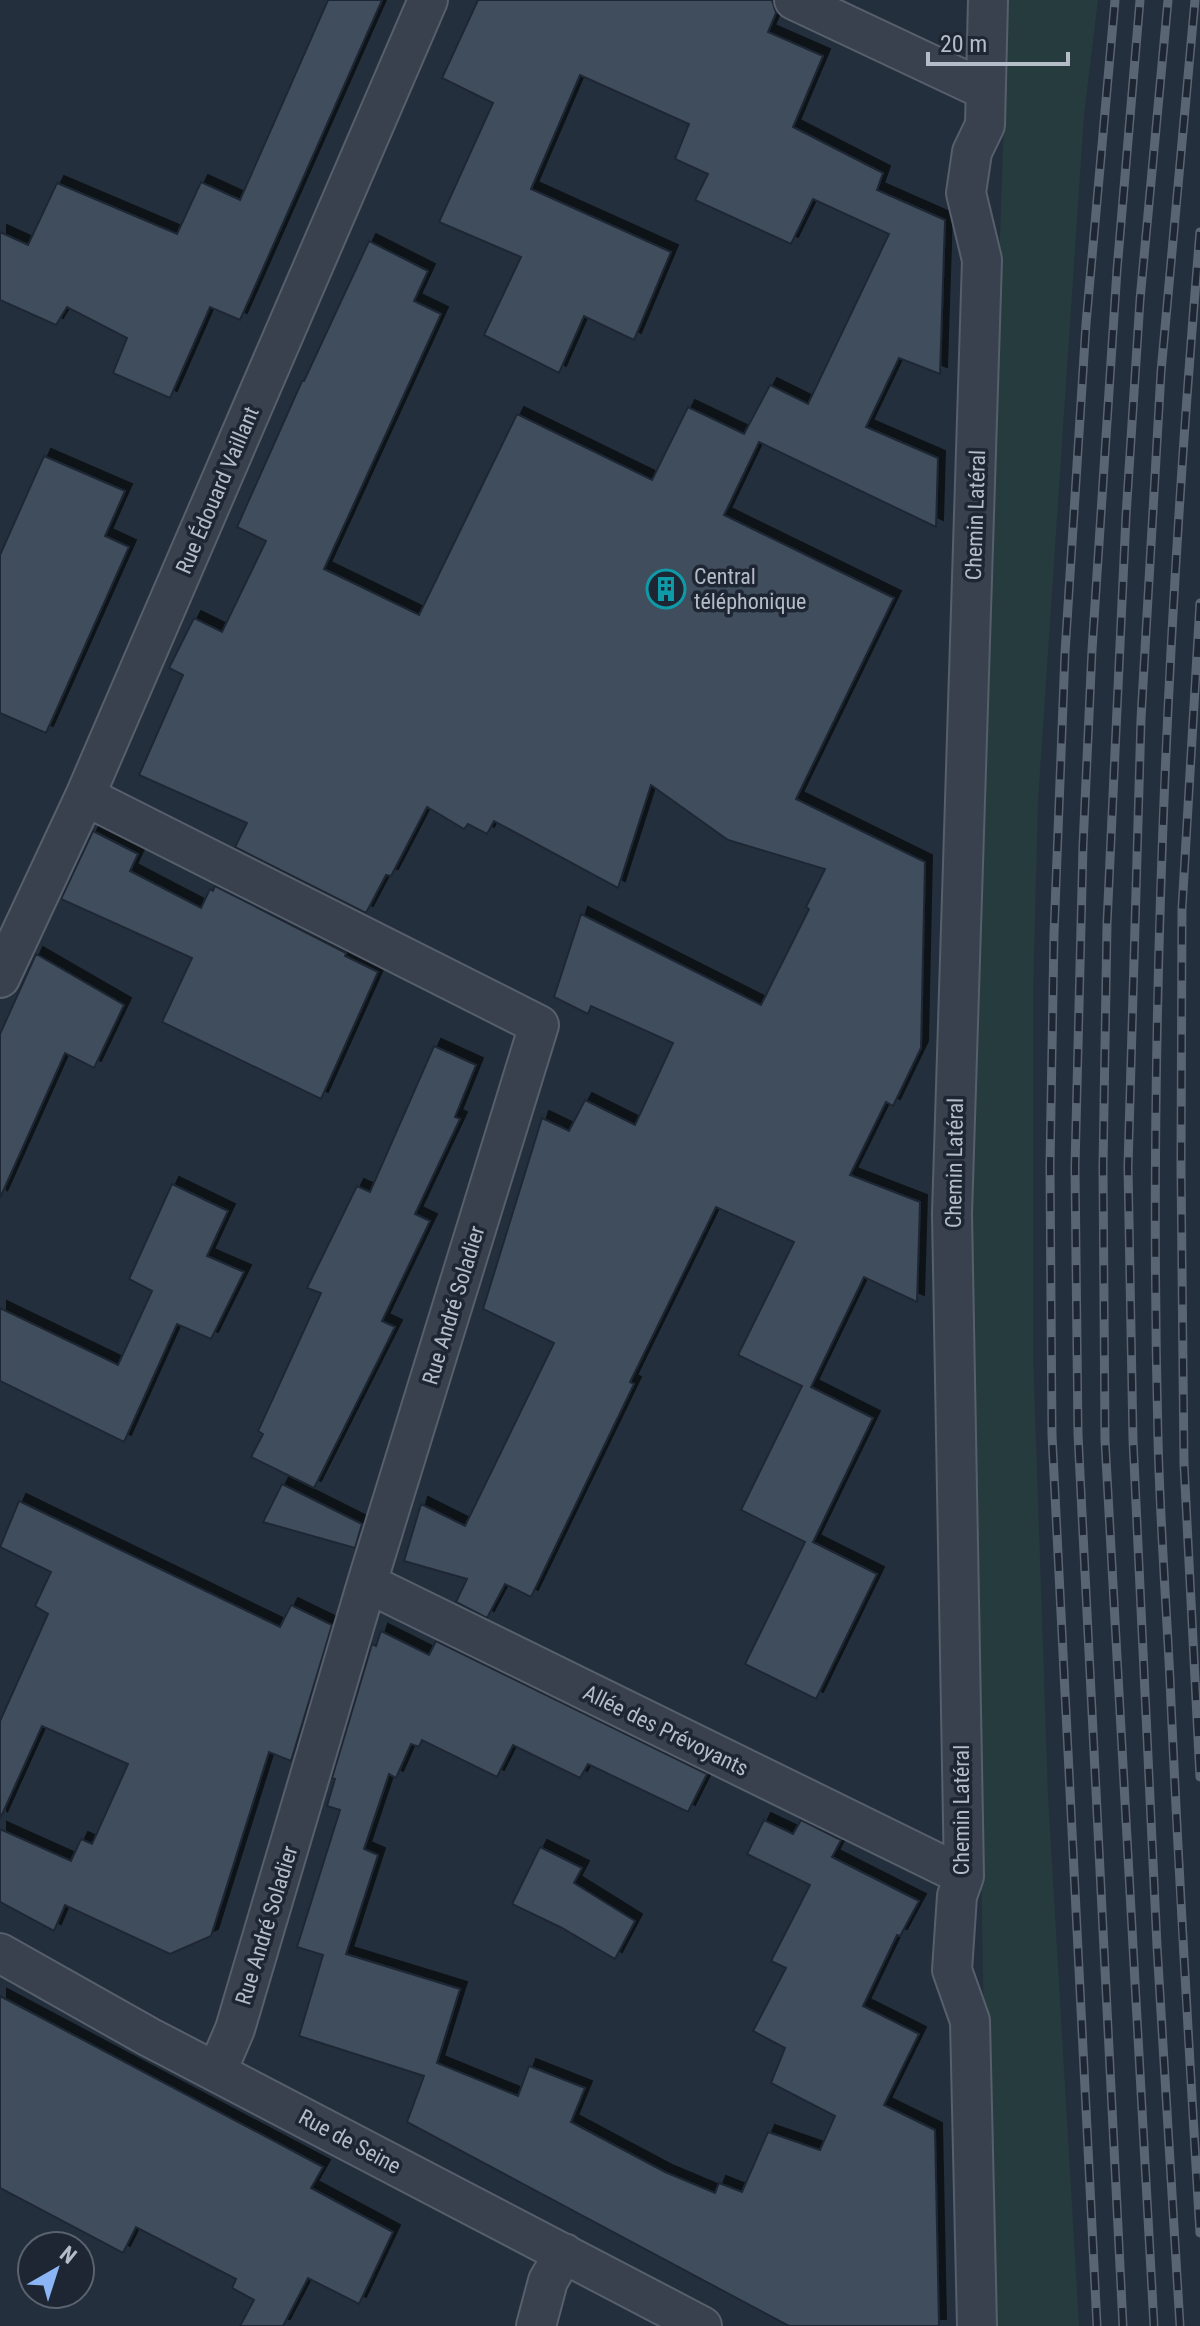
<svg xmlns="http://www.w3.org/2000/svg" width="1200" height="2326" font-family="'Roboto Condensed',sans-serif">
	<style>
		.green { fill: #263b3e }
		.building { fill: #414d5c; stroke: #1f2834; stroke-width: 2; filter: url(#shadow) }
		.lines { fill: none; stroke-linecap: round; stroke-linejoin: round }
		.minor-casing { stroke: #565f6b; stroke-width: 42 }
		.minor { stroke: #38414d; stroke-width: 38 }
		.rail-casing { stroke: #5a6574; stroke-width: 9 }
		.rail { stroke: #1d2632; stroke-width: 6; stroke-dasharray: 18; stroke-linecap: butt }
		.labels { text-anchor: middle; stroke-width: 7; stroke-linejoin: round; paint-order: stroke }
		.street-label { font-size: 22px; fill: #b4bcc8; stroke: #1d2632 }
		.poi-label { font-size: 22px; fill: #b4bcc8; stroke: #1d2632; text-anchor: start }
	</style>
	<defs>
		<filter id="shadow"><feDropShadow dx="7" dy="-7" stdDeviation="0" flood-color="#0009"/></filter>
	</defs>
	<rect width="100%" height="100%" fill="#242f3d"/>
	<path class="green" d="M1008 0H1098L1084 115 1038 801 1033 996V1355L1048 1795 1079 2326H998L984 2031 969 1159Z"/>
	<path class="building" d="M328 0H382L240 320 210 307 170 398 113 373 127 338 67 307 56 325 0 300V232L28 245 57 183 177 234 201 182 240 200Z
		M478 0H772L776 13 768 32 823 56 793 127 883 173 877 190 945 220 940 374 899 358 866 427 938 458 936 527 759 442 724 515 894 598 796 799 925 862 921 1048 893 1106 886 1102 850 1175 920 1202 917 1302 864 1277 811 1387 873 1418 813 1542 877 1574 816 1699 745 1664 805 1542 741 1510 802 1386 738 1355 794 1242 716 1207 630 1382 634 1384 531 1597 505 1584 487 1618 456 1602 467 1579 404 1561 421 1504 465 1526 554 1343 483 1309 542 1118 569 1131 585 1100 635 1125 673 1043 591 1006 588 1014 554 997 581 914 761 1005 809 909 806 907 825 869 728 840 651 785 618 888 494 821 487 834 468 824 464 829 427 807 391 876 386 875 366 913 235 847 247 823 139 775 183 675 169 668 194 618 222 632 266 541 237 527 302 381H304L369 241 428 271 414 301 441 314 324 569 419 615 517 414 652 480 688 407 744 434 770 385 808 404 889 234 813 199 791 244 695 200 708 174 675 159 689 124 580 75 531 189 671 252 634 340 584 316 559 373 484 335 521 257 439 222 493 103 442 78Z
		M44 456 125 491 105 536 129 547 46 733 0 713V555Z
		M93 831 138 854 130 871 201 908 210 889 213 891 215 886 346 953 345 956 378 972 321 1099 162 1022 192 958 61 899Z
		M36 954 124 1005 94 1068 65 1053 0 1198V1034Z
		M434 1046 476 1065 455 1117 460 1119 415 1214 430 1221 382 1321 395 1327 314 1488 251 1457 263 1434 258 1431 321 1293 307 1288 357 1186 370 1192Z
		M172 1184 228 1211 207 1256 244 1272 211 1339 177 1324 124 1442 0 1381V1308L118 1365 152 1291 129 1279Z
		M282 1484 362 1524 355 1548 263 1522Z
		M19 1501 280 1627 291 1605 332 1625 291 1761 269 1752 211 1936 170 1954 65 1905 54 1931 0 1902V1829L71 1861 81 1839 92 1844 128 1764 42 1726 0 1819V1721L48 1614 35 1606 51 1572 0 1547Z
		M381 1631 429 1655 436 1641 707 1774 688 1812 588 1764 580 1778 513 1745 497 1777 422 1740 419 1747 411 1744 396 1778 389 1774 364 1849 378 1855 346 1954 460 1989 437 2063 518 2096 529 2066 585 2088 571 2122 665 2172 715 2193 719 2183 742 2192 768 2132 820 2150 835 2116 771 2083 785 2048 753 2031 786 1968 771 1961 810 1885 747 1854 764 1820 793 1834 801 1820 841 1840 832 1857 919 1901 900 1936 897 1935 863 2006 919 2034 884 2105 935 2130 939 2326H789L407 2122 424 2076 299 2036 323 1955 297 1947 340 1810 327 1806 335 1779 332 1778 372 1644 376 1646Z
		M540 1847 582 1868 574 1883 635 1921 615 1959 562 1928 512 1904Z
		M0 1996 323 2167 311 2188 393 2232 359 2304 308 2278 283 2326H240L254 2300 232 2288 236 2279 136 2227 123 2253 0 2188Z"/>
	<g class="lines">
		<defs>
			<path id="minor" d="M794 0 985 90
				M85 796 539 1025 367 1583 235 2029 217 2071
				M0 978 85 796 428 0
				M367 1583 964 1876
				M0 1953 149 2037 702 2326
				M536 2326 548 2281 564 2253
				M977 2326 970 2021 952 1970 957 1896 964 1876 952 1214 982 260 966 193 972 152 985 125 988 0"/>
		</defs>
		<use href="#minor" class="minor-casing"/>
		<use href="#minor" class="minor"/>
		<defs>
			<path id="rail" d="M1200 232C1166 633 1148 1037 1158 1439 1160 1520 1166 1600 1170 1680 1178 1865 1189 2049 1200 2233
				M1200 603 1182 909 1181 1168 1184 1464 1200 1777
				M1097 2326 1052 1435 1050 1166 1054 934 1065 653 1086 324 1115 0
				M1123 2326 1078 1434 1075 1167 1083 846 1092 650 1117 270 1140 0
				M1154 2326 1105 1440 1103 1167 1107 924 1126 516 1140 300 1168 0
				M1180 2326 1157 1946 1133 1440 1128 1167 1141 719 1161 372 1195 0"/>
		</defs>
		<use href="#rail" class="rail-casing"/>
		<use href="#rail" class="rail"/>
	</g>
	<defs>
		<symbol id="building-ring" viewBox="-11 -11 22 22"><circle r="9.5" fill="#1d2632" stroke="#0f9aa8" stroke-width="1.5"/><path d="M-4-6H4V6H1V3H-1V6H-4ZM-2.5-4.3h1.7v1.8h-1.7ZM.8-4.3h1.7v1.8H.8ZM-2.5-1h1.7V.8h-1.7ZM.8-1h1.7V.8H.8Z" fill="#0f9aa8"/></symbol>
	</defs>
	<g fill-rule="evenodd">
		<use href="#building-ring" x="644" y="567" width="44" height="44"/>
	</g>
	<g class="labels">
		<g class="street-label">
			<text transform="translate(217 490) rotate(-67)" y="8">Rue Édouard Vaillant</text>
			<text transform="translate(975 515) rotate(-88)" y="8">Chemin Latéral</text>
			<text transform="translate(954 1163) rotate(-89)" y="8">Chemin Latéral</text>
			<text transform="translate(453 1305) rotate(-73)" y="8">Rue André Soladier</text>
			<text transform="translate(666 1730) rotate(26)" y="8">Allée des Prévoyants</text>
			<text transform="translate(961 1810) rotate(-90)" y="8">Chemin Latéral</text>
			<text transform="translate(266 1925) rotate(-73)" y="8">Rue André Soladier</text>
			<text transform="translate(350 2141) rotate(28)" y="8">Rue de Seine</text>
		</g>
		<g class="poi-label">
			<text x="694" y="584">Central<tspan x="694" dy="25">téléphonique</tspan></text>
		</g>
	</g>
	<g transform="translate(56 2270) rotate(39)"><circle r="38" fill="#1d2632" stroke="#59626e" stroke-width="2"/>
	<path d="M0-6L14 30L0 20L-14 30Z" fill="#8cb5f5"/>
	<text y="-12" font-size="22" font-weight="bold" text-anchor="middle" fill="#b4bcc8">N</text>
	</g>
	<path d="M928 52v12h140v-12" fill="none" stroke="#b4bcc8" stroke-width="4"/>
	<text x="940" y="52" font-size="24" fill="#b4bcc8" stroke="#1d2632" stroke-width="6" paint-order="stroke">20 m</text>
</svg>
